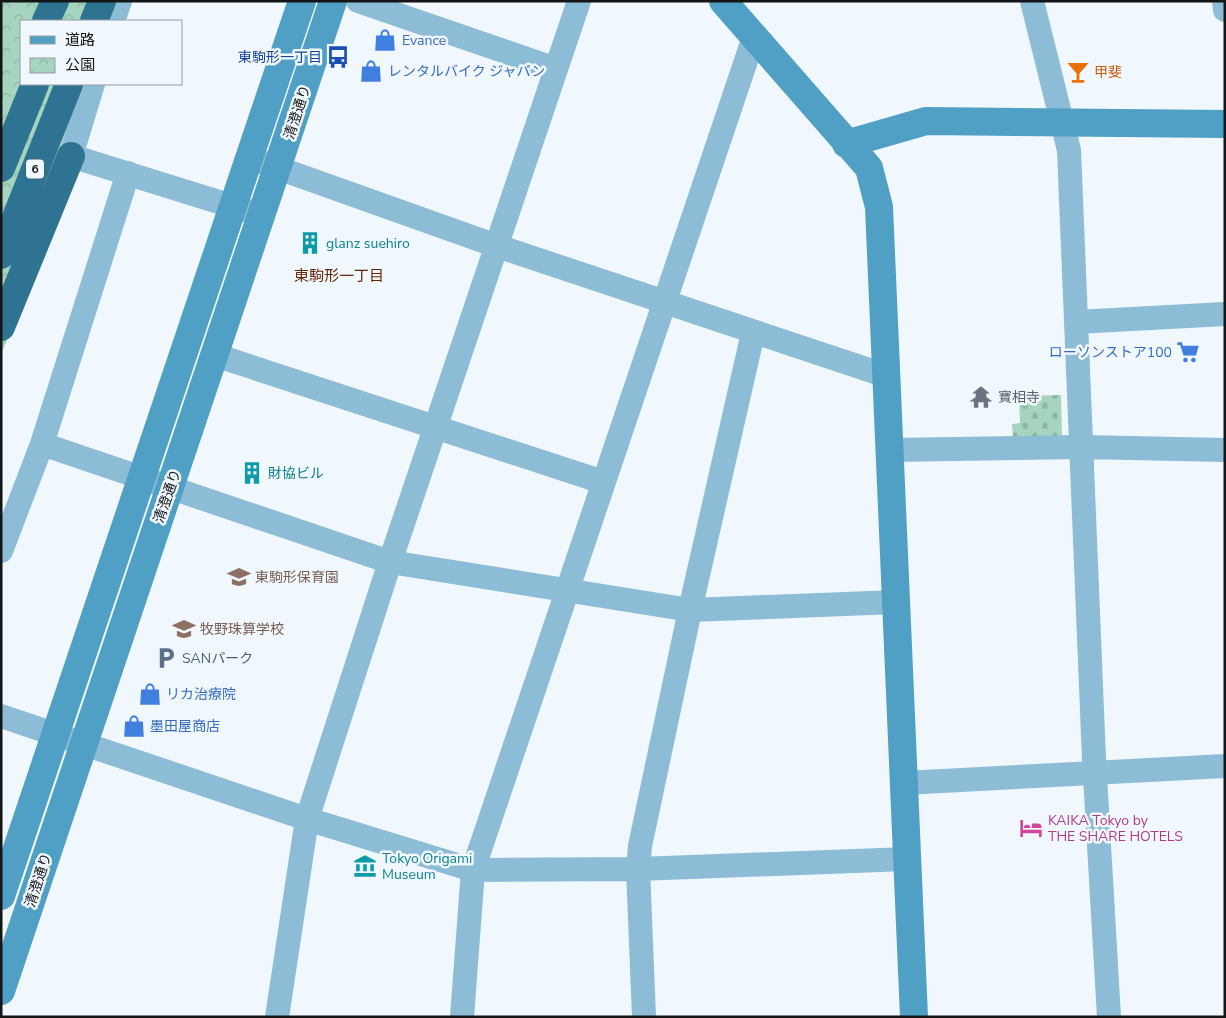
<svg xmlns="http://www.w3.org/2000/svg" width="1226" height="1018" font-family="'Nunito Sans','Noto Sans JP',sans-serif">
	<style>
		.cemetery { fill: url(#cemetery-stones) }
		.park { fill: url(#park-crowns) }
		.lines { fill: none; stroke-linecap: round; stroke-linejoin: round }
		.street { stroke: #8cbcd6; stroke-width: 24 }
		.secondary { stroke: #509fc4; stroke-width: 28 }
		.highway { stroke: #2e7392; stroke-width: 28 }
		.labels { text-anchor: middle; stroke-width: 5; stroke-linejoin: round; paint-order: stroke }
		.shield { fill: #f0f7fd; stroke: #55595c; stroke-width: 1 }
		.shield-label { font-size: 12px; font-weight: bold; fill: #131517 }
		.shop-label { font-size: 14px; fill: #366cbe; stroke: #f0f7fd; text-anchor: start }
		.transit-label { font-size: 14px; fill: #164399; stroke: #f0f7fd; text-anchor: end }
		.food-label { font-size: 14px; fill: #c56008; stroke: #f0f7fd; text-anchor: start }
		.street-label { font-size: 14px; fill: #131517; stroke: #f0f7fd }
		.culture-label { font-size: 14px; fill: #0d838f; stroke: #f0f7fd; text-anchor: start }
		.worship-label { font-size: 14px; fill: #5b616d; stroke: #f0f7fd; text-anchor: start }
		.education-label { font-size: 14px; fill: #785e54; stroke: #f0f7fd; text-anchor: start }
		.service-label { font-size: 14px; fill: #4e5e75; stroke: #f0f7fd; text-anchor: start }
		.hotel-label { font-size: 14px; fill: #b23c85; stroke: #f0f7fd; text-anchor: start }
		.neighbourhood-label { font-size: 15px; fill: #652606; stroke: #f0f7fd }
	</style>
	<defs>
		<pattern id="cemetery-stones" width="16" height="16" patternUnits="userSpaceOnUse" patternTransform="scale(1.25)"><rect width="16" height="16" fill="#a6d5bf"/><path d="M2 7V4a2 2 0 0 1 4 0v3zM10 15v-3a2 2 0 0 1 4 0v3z" fill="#8eb6a3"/></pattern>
		<pattern id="park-crowns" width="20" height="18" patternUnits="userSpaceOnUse" patternTransform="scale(1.25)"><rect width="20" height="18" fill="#a6d5bf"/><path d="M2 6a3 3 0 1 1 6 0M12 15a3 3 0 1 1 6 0" fill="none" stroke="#8eb6a3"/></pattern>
	</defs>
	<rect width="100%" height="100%" fill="#f0f7fd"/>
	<path class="cemetery" d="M1061 395 1062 437 1013 438 1012 424 1020 423 1019 396Z"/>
	<path class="park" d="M1 1H123L115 21H21V84H91L37 261 1 355Z"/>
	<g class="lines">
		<path class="street" d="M358 1 556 69
			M1032 1 1069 150 1094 759 1109 1017
			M1224 1 1225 10
			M113 21 120 1
			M93 84 71 156 251 212
			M250 158 497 246 887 376
			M1076 322 1225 314
			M215 355 603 482
			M42 444 390 562 690 610 896 602
			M890 450 1082 447 1225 450
			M1 551 42 444 128 173
			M1 716 307 819 473 870 638 869 907 859
			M904 783 1225 766
			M277 1017 307 819 390 562 579 1
			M462 1017 473 870 754 37
			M644 1017 638 869 640 846 690 610 753 333"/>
		<path class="secondary" d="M723 1 869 168 879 207 914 1017
			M846 144 926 121 1225 124
			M1 896 302 1
			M1 991 333 1"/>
		<path class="highway" d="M46 21 55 1
			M94 21 102 1
			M1 168 35 84
			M1 255 69 84
			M1 327 71 156"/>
	</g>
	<defs>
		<symbol id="shop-bare" viewBox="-9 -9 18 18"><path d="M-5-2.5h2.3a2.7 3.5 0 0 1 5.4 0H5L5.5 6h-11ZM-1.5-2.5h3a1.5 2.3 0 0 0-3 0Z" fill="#3f7fe0" stroke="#f0f7fd" stroke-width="2.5" paint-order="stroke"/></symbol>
		<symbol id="bus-bare" viewBox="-9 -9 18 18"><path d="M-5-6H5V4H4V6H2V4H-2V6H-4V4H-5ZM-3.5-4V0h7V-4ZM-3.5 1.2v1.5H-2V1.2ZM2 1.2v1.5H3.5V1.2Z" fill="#1a4fb4" stroke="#f0f7fd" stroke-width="2.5" paint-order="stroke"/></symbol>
		<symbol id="bar-bare" viewBox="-9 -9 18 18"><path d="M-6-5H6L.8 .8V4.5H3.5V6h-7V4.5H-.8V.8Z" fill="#e8710a" stroke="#f0f7fd" stroke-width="2.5" paint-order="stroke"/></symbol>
		<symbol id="building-bare" viewBox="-9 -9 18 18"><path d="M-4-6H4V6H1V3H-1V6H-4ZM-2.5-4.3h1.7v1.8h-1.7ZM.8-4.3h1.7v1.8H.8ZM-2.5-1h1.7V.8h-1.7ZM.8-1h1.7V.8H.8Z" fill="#0f9aa8" stroke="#f0f7fd" stroke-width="2.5" paint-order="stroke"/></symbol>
		<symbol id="supermarket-bare" viewBox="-9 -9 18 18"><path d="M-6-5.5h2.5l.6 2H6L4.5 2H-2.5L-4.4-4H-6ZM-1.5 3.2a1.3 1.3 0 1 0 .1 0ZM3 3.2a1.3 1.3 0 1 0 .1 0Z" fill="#3f7fe0" stroke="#f0f7fd" stroke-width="2.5" paint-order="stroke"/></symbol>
		<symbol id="temple-bare" viewBox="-9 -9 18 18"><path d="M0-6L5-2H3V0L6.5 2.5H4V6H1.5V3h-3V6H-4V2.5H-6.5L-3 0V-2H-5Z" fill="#6b7280" stroke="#f0f7fd" stroke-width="2.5" paint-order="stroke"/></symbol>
		<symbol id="school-bare" viewBox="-9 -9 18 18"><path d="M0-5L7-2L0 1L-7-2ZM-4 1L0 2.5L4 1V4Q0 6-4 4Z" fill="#8d6e63" stroke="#f0f7fd" stroke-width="2.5" paint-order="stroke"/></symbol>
		<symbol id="parking-bare" viewBox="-9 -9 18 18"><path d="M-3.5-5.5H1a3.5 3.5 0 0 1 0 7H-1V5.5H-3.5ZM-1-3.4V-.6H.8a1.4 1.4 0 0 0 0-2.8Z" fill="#5c6f8a" stroke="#f0f7fd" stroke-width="2.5" paint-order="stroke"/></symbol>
		<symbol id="hotel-bare" viewBox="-9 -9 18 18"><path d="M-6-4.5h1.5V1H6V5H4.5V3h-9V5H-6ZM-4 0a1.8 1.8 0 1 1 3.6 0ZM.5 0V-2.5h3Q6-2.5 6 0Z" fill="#d1479c" stroke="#f0f7fd" stroke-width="2.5" paint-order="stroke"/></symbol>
		<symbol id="museum-bare" viewBox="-9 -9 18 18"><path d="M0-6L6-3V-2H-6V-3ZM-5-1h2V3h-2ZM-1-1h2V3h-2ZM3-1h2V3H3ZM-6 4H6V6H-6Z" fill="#0f9aa8" stroke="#f0f7fd" stroke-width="2.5" paint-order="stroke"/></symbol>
	</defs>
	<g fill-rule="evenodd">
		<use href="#shop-bare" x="369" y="24" width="32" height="32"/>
		<use href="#bus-bare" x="322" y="41" width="32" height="32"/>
		<use href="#shop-bare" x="355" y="55" width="32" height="32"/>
		<use href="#bar-bare" x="1062" y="56" width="32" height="32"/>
		<use href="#building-bare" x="294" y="227" width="32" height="32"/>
		<use href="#supermarket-bare" x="1172" y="336" width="32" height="32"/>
		<use href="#temple-bare" x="965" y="381" width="32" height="32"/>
		<use href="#building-bare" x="236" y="457" width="32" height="32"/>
		<use href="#school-bare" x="223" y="561" width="32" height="32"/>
		<use href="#school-bare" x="168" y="613" width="32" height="32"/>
		<use href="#parking-bare" x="150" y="642" width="32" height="32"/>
		<use href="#shop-bare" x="134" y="678" width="32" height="32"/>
		<use href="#shop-bare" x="118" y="710" width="32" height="32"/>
		<use href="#hotel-bare" x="1015" y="812" width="32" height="32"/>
		<use href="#museum-bare" x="349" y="850" width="32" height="32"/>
	</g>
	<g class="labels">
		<rect class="shield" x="26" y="159.5" width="18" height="19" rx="4"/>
		<g class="shield-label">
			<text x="35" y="173">6</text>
		</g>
		<g class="shop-label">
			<text x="402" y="45">Evance</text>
			<text x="388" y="76">レンタルバイク ジャパン</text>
			<text x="1172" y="357" text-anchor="end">ローソンストア100</text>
			<text x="166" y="699">リカ治療院</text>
			<text x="150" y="731">墨田屋商店</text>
		</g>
		<g class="transit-label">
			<text x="322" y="62">東駒形一丁目</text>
		</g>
		<g class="food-label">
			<text x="1094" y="77">甲斐</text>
		</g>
		<g class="street-label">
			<text transform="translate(297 112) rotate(-72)" y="5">清澄通り</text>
			<text transform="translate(167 496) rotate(-71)" y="5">清澄通り</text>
			<text transform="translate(38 880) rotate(-72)" y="5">清澄通り</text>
		</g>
		<g class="culture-label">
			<text x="326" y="248">glanz suehiro</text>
			<text x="268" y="478">財協ビル</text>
			<text x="382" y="863">Tokyo Origami<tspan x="382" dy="16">Museum</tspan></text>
		</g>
		<g class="worship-label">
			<text x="998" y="402">寶相寺</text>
		</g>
		<g class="education-label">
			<text x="255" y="582">東駒形保育園</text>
			<text x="200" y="634">牧野珠算学校</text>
		</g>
		<g class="service-label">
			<text x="182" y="663">SANパーク</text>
		</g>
		<g class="hotel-label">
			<text x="1048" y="825">KAIKA Tokyo by<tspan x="1048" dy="16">THE SHARE HOTELS</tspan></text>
		</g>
		<g class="neighbourhood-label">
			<text x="339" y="281">東駒形一丁目</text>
		</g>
	</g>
	<rect width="1226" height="1018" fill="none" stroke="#131517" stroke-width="5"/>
	<rect x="20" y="20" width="162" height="65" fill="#f0f7fd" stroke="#989da1"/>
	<rect x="30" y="36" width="25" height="8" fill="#509fc4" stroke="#989da1"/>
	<text x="65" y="45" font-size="15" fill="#131517">道路</text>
	<rect x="30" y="58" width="25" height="15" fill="url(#park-crowns)" stroke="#989da1"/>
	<text x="65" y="70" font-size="15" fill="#131517">公園</text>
</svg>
